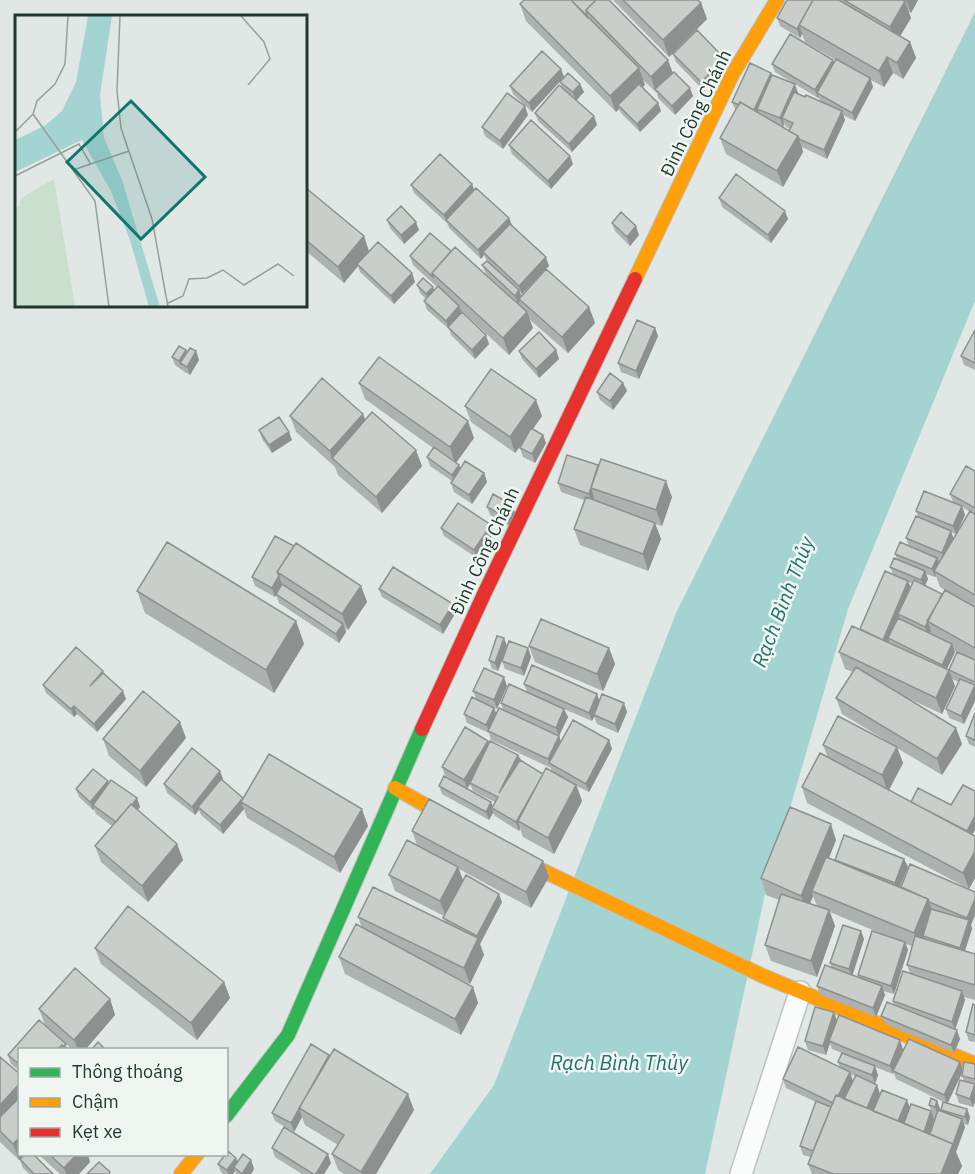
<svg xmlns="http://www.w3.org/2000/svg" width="975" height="1174" font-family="'IBM Plex Sans',sans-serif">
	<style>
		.water { fill: #a4d4d2 }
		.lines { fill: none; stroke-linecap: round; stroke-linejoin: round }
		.lane-casing { stroke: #bec3c1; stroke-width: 24 }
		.fast-casing { stroke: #bcc3bf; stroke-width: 16 }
		.slow-casing { stroke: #bcc3bf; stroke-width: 16 }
		.jam-casing { stroke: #bcc3bf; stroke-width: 16 }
		.lane { stroke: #fafbfb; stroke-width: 21 }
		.fast { stroke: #30b455; stroke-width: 14 }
		.slow { stroke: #ff9f0a; stroke-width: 14 }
		.jam { stroke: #e5322d; stroke-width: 14 }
		.wall { fill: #adb1af; fill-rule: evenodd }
		.shaded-wall { fill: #8d908e }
		.building { fill: #c9cecb; stroke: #8d908e; stroke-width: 1.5 }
		.labels { text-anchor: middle; stroke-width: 5; stroke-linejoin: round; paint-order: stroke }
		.street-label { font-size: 18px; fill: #21382e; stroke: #eff6f2 }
		.water-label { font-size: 20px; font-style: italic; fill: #207070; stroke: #eff6f2 }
		.inset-road { fill: none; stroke: #94a19b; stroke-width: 1.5 }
		.view { fill: #0f766e; fill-opacity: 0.15; stroke: #0f766e; stroke-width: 3 }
		.inset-edge { fill: none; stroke: #21382e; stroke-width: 3 }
	</style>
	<rect width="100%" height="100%" fill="#e1e7e4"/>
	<path class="water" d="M975 12V301L848 609 765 894 705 1174H430L494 1085 676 613Z"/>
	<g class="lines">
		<defs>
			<path id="lane" d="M741 1174 800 992"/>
			<path id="fast" d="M226 1116 288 1035 422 729"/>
			<path id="slow" d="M635 279 732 75 777 0
				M395 788 464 827
				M507 851 531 865 763 976 975 1064
				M181 1174 197 1154"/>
			<path id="jam" d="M422 729 485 592 635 279"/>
		</defs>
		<use href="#lane" class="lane-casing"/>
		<use href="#fast" class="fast-casing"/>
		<use href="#slow" class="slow-casing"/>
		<use href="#jam" class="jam-casing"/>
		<use href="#lane" class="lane"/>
		<use href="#fast" class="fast"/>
		<use href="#slow" class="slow"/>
		<use href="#jam" class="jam"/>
	</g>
	<path class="wall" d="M609 0 693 96 675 115 658 98 657 93 642 79 645 85 642 87 658 103 661 111 640 132 621 113 619 109 616 112 526 21 520 4Z
		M613 0H698L701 3 707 19 669 57Z
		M787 0H918L911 13 908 11 911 18 900 36 910 42 916 58 903 79 893 73 884 87 871 80 873 87 855 121 843 115 845 120 827 159 802 147 803 152 783 187 726 154 720 138 736 111 732 102 772 75 797 93 820 101 819 97 818 98 775 72 772 64 834 63 836 60 805 42 802 34 800 38 780 26 777 18ZM784 123 785 126 790 129 789 131 783 127Z
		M673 54 728 67 704 91 676 62Z
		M561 69 564 77 532 112 513 94 510 86Z
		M560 82 580 84 584 92 576 100 597 125 572 152 538 121 535 113 562 88Z
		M528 115 503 149 485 136 482 127Z
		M509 145 573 164 551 189 512 154Z
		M472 184 474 190 509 218 512 225 549 266 546 269 589 307 595 323 568 353 529 319 533 328 509 355 461 310 489 344 475 359 451 335 449 329 427 310 424 301 426 299 420 293 417 285 434 291 437 287 413 265 410 256 451 251 515 301 486 274 482 265 487 261 484 255 481 259 449 228 447 223 414 193 411 185ZM537 278 522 296 520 292 522 294Z
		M306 188 364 236 369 251 412 273 415 282 394 304 360 272 358 266 344 283 306 251Z
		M719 198 788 219 771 243 722 207Z
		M387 220 419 230 404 244 390 228Z
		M612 223 639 235 630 246 615 231Z
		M655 328 658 336 639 379 621 372 618 363Z
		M975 330V370L964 365 961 356Z
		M186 350 187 353 196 351 199 360 190 375 183 371 182 369V370L175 365 172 357Z
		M556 350 559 359 539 378 522 359 519 351Z
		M359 383 474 438 456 463 459 465 460 469 484 473 487 482 472 504 454 492 451 483 452 481 430 466 427 457 433 448 365 399Z
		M623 383 627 391 613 410 600 400 597 392Z
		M465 406 542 416 533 429 543 435 546 443 535 463 523 457 520 448 523 443 515 453 471 422Z
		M363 414 365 419 422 466 382 513 338 475 335 467 296 432 290 416Z
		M259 430 292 440 272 453 262 439Z
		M975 471V701L964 724 949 718 946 709 959 682 952 679 949 670 969 658 954 650 955 652 947 669 955 686 942 714 899 694 956 728 962 744 942 775 897 748 903 763 888 790 975 836V878L969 889 807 803 802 787 828 758 823 745 885 740 842 714 836 698 853 672 845 669 839 652 860 629 893 574 890 567 897 559 895 554 909 546 906 538 918 517 916 511 953 502 950 494ZM962 507 970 512 957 532 965 515ZM951 532 956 534 953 539ZM926 574 935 577 936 576 940 587 950 593 942 595 925 586 928 579ZM908 582 913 584 911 588Z
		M558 483 672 497 662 526 655 524 661 539 648 571 580 545 574 529 584 500 561 492Z
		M512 505 515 513 509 526 490 515 487 507Z
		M441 528 494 533 477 558 444 536Z
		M275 536 361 586 367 602 348 630 345 628 346 632 339 643 279 603 276 595 275 597 255 586 252 577Z
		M379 589 453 604 456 612 443 634 382 597Z
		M137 591 296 621 304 644 274 693 145 613Z
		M507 646 528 648 531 657 524 676 505 669 502 661 498 671 492 669 489 660Z
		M529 646 609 648 615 664 603 691 535 662Z
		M103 671 104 674 126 699 97 732 77 714 74 717 46 693 43 685Z
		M524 684 597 694 599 700 627 712 618 733 597 724 594 717 592 721 564 709 568 717 559 736 561 742 609 740 612 749 589 792 577 786 582 801 554 854 523 837 520 828 519 831 495 816 493 813 489 820 442 794 439 786H462L445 775 442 767 488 741 489 744 518 755 521 760 543 774 552 772 551 768 491 740 489 733 467 723 464 714 476 699 473 691 507 686 497 709 494 708 496 713 503 710 501 703 527 692ZM470 784 473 791 495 802 493 806 467 789Z
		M975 713V747L969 744 966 736Z
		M186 738 146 787 109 756 103 739Z
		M223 779 222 780 243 798 368 826 340 873 247 818 244 809 223 834 201 815 199 810 195 815 167 793 164 784Z
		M109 783 137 798 140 807 137 810 177 844 183 860 148 902 101 862 95 846 112 826 96 814 94 809 93 810 79 797 76 789Z
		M412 831 543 861 549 877 531 908 459 869 463 880 502 902 480 944 484 955 470 984 455 977 473 987 478 1003 461 1035 345 974 339 957 362 928 358 917 445 922 443 918 444 916 395 891 389 875 417 845Z
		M836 840 829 858 835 860 904 859 908 867 900 887 975 892V915L971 925 972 929 965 951 975 954V1000L964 997 965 1000 955 1030 960 1039 954 1053 885 1024 881 1016 894 1005 893 1001 910 973 907 965 912 946 906 944 908 950 894 994 883 991 885 995 876 1017 820 995 817 986 832 968 830 963 864 939 852 975 859 978 858 975 889 937 830 912 835 926 817 977 771 961 765 945 779 900 766 895 761 878ZM813 896 817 906 810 903Z
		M95 948 224 982 230 998 197 1040 101 964Z
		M110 999 115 1015 85 1050H73L45 1025 39 1009Z
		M975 1005V1042L969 1041 966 1032Z
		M39 1020 66 1044 68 1050H20V1071L11 1064 8 1055Z
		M837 1020 903 1049 901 1055 960 1062 963 1071 975 1064V1102L973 1107 959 1103 956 1094 964 1081 962 1076 963 1071 948 1103 967 1109 970 1117 968 1125 964 1124 965 1127 956 1152 962 1166 958 1174H812L808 1164 811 1157 803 1155 800 1146 816 1102 786 1088 783 1079 840 1068 838 1062 842 1053 832 1049 830 1043 826 1055 808 1050 805 1041ZM875 1067 893 1074 894 1073 896 1079 944 1102 941 1110V1111H940V1109L937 1101 929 1105 931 1111 909 1107 880 1094 877 1085 868 1081 875 1084 878 1075ZM850 1074 855 1076 853 1081Z
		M329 1055 330 1057 414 1110 376 1174H344L338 1170 332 1154 338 1145 305 1125 302 1117 294 1132 275 1121 272 1113Z
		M0 1057 20 1155 53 1174H29L23 1168 20 1160H19L0 1142Z
		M272 1148 331 1163 324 1174H302L275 1157Z
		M39 1155H88L90 1162 79 1174H60Z
		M236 1158 238 1162 251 1160 254 1169 251 1174H236L235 1171 233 1174H223L221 1172 218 1164Z"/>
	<path class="shaded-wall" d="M906 0H918L911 13Z
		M905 1 911 18 896 43 890 27Z
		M701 3 707 19 669 57 663 40Z
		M799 25 802 34 800 38 797 29Z
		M910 42 916 58 903 79 897 63Z
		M887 57 893 73 884 87 879 71Z
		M725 59 728 67 704 91 701 82Z
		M668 60 674 76 655 90 651 77Z
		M833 60 836 68 817 93 819 97 818 98 815 90Z
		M639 68 645 85 621 108 618 105 619 109 616 112 610 96Z
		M561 69 564 77 532 112 529 103Z
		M771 73 774 81 757 109 759 114 753 112Z
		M870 78 873 87 855 121 852 113Z
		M580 84 584 92 576 101 573 92Z
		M795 84 798 93 786 120 782 118 784 123 783 127 780 118Z
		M690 88 693 96 675 115 672 106Z
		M658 103 661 111 640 132 637 124Z
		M525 106 528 115 503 149 500 141Z
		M842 111 845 120 827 159 824 150Z
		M594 116 597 125 572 152 569 144Z
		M798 136 803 152 783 187 777 171Z
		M570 156 573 164 551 189 548 181Z
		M472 184 475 192 446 220 447 223 444 215Z
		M785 211 788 219 771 243 768 235Z
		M509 218 512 226 483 252 484 255 481 259 478 250Z
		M416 222 419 230 404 244 401 235Z
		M636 226 639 235 630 246 627 237Z
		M364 236 369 252 357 264 358 266 344 283 338 267Z
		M546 257 549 266 522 294 519 286Z
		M412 273 415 282 394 304 391 296Z
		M433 287 436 296 429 303 426 294Z
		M519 290 522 299H519L520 301 518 304 515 296Z
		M459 306 463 315 448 327 446 321Z
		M589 307 595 323 568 353 562 337Z
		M527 312 533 328 509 355 503 338Z
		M655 328 658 336 639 379 636 371Z
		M486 335 489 344 475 359 472 350Z
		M186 350 189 359 180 363 182 369V370L179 361Z
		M556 350 559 359 539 378 536 369Z
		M196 351 199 360 190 375 187 367Z
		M623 383 627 391 613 410 610 401Z
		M536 400 542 416 515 453 510 437Z
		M363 414 369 430 332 459 330 451Z
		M468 421 474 438 455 464 450 447Z
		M289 432 292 440 272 453 269 445Z
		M543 435 546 443 535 463 532 454Z
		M416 450 422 466 382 513 376 497Z
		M459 465 462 474 455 483 452 475Z
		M484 473 487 482 472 504 469 495Z
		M666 481 672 497 662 526 656 510Z
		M591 488 594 497 592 503 589 494Z
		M512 505 515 513 509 526 506 517Z
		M962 506 965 515 956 534 953 526Z
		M655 523 661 539 648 571 643 554Z
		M491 525 494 533 477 558 474 550Z
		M951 531 954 540 945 562 942 553Z
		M937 558 940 566 934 571 936 576 935 577 932 569Z
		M925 571 928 579 924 588 921 580Z
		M279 576 282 584 275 597 272 588Z
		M908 581 911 589 898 614 899 617 890 639 888 638 889 641 886 648 883 640Z
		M361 586 367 602 348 630 342 614Z
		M453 604 456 612 443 634 440 625Z
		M296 621 304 644 274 693 266 670Z
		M928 622 931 631 928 636 925 627Z
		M343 624 346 632 339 643 336 634Z
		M504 638 507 646 498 671 495 663Z
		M952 644 955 652 945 673 942 665Z
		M528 648 531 657 524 676 521 668Z
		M609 648 615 664 603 691 597 674Z
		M949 670 955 686 942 714 936 698Z
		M504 677 507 686 497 709 494 700Z
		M975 685V701L964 724 961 716Z
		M123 691 126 699 97 732 94 724Z
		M597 694 600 703 592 721 589 713Z
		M624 703 627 712 618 733 615 724Z
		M74 706 77 714 74 717 71 709Z
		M494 708 497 716 490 733 486 725Z
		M564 709 568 717 559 736 562 745 550 764 548 759 559 736 556 728Z
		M180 722 186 738 146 787 140 771Z
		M956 728 962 744 942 775 937 759Z
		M609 740 612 749 589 792 586 784Z
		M488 741 491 749 467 789 464 780Z
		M897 747 903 763 888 792 882 775Z
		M518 755 522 763 499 793Z
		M220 771 223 779 200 809 198 807 199 810 195 815 192 807Z
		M544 775 518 821 520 828 519 831 516 822Z
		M108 781 111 790 93 805 94 809 93 810 90 802Z
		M576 785 582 801 554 854 548 838Z
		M137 798 140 807 121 832 118 824Z
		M243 798 241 802 244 809 223 834 220 825Z
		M491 802 494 809 492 808 493 813 489 820 486 812Z
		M362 809 368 826 340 873 334 857Z
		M975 816V830L969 841 966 833Z
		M831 824 836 840 815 893 812 891 813 896 807 912 801 896Z
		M177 844 183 860 148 902 142 886Z
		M975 851V878L969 889 963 873Z
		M904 859 908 867 898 891 895 883Z
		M543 861 549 877 531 908 526 892Z
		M458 867 464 883 446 917 440 901Z
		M499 894 502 902 480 944 484 955 470 984 464 968 478 939 477 936Z
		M928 899 934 915 923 936 924 939 920 949 914 933Z
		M975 899V915L971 925 972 929 963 956 960 948 969 921 967 918Z
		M829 910 835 926 817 977 811 961Z
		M861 931 864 939 852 977 849 969Z
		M905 942 908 950 894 994 891 986Z
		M224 982 230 998 197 1040 191 1023Z
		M882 986 885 995 876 1017 873 1008Z
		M473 987 478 1003 461 1035 455 1019Z
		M962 991 965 1000 955 1030 952 1022Z
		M110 999 115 1015 85 1050H78L74 1040Z
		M834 1012 837 1021 829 1041 830 1043 826 1055 823 1046Z
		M957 1030 960 1039 954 1053 951 1045Z
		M900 1040 903 1049 894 1072 893 1071V1074L890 1066Z
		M960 1062 963 1071 947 1104 944 1095Z
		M875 1066 878 1075 875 1084 872 1075Z
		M850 1072 853 1081 838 1113 834 1104Z
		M20 1083V1106L0 1128V1105Z
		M975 1084V1102L973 1107 970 1099Z
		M877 1085 880 1094 869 1120 866 1111Z
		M408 1094 414 1110 376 1174H362L361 1172Z
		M907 1100 910 1108 898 1136 895 1127Z
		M937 1101 940 1109 938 1116 935 1107Z
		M299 1109 302 1117 294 1132 291 1123Z
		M967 1109 970 1117 968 1125 965 1117Z
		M931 1111 934 1119 925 1147 922 1139Z
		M962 1119 965 1127 956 1152 962 1166 958 1174H941Z
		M20 1137V1155H24L19 1160 13 1144Z
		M328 1154 331 1163 324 1174H316Z
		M76 1155H88L90 1162 79 1174H66L64 1168Z
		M236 1158 239 1166 234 1167 235 1171 233 1174H228L227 1170Z
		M251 1160 254 1169 251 1174H243Z"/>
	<path class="building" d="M524 0H571L639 68 610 96 520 4Z
		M571 0H596L586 10 587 17Z
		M596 0H609L668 60 651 77 586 10Z
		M623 0H698L701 3 663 40Z
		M787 0H813L797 29 777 18Z
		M813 0H839L910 42 897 63 887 57 879 71 799 25Z
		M844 0H902L905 1 890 27Z
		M697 30 725 59 701 82 673 54Z
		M790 34 833 60 815 90 772 64Z
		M542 51 561 69 529 103 510 86Z
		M836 59 870 78 852 113 817 93Z
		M750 63 771 73 754 110 740 102 739 105 732 102Z
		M674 72 690 88 672 106 655 89Z
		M568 73 580 84 573 92 560 82Z
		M772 75 795 84 780 118 757 109Z
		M639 84 658 103 637 124 618 105Z
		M559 85 594 116 569 144 535 113Z
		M794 92 805 97 806 95 842 111 824 150 799 139 798 136 789 131 793 123 782 118Z
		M507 93 525 106 500 141 482 127Z
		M740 102 798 136 777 171 720 138Z
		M531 120 570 156 548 181 509 145Z
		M440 154 472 184 444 215 411 185Z
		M736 174 785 211 768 235 719 198Z
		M306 188 364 236 338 267 306 240Z
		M476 188 509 218 478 250 446 220Z
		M401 206 416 222 401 235 387 220Z
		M621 212 636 226 627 237 612 223Z
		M510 224 546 257 519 286 483 252Z
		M430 233 451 251 432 273 433 277 410 256Z
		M378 242 412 273 391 296 357 264Z
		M455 247 527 312 503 338 432 273Z
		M487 261 519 290 515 296 482 265Z
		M546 269 589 307 562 337 519 299Z
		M423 278 433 287 426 294 417 285Z
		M438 286 459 306 446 321 424 301Z
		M462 312 486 335 472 350 448 327Z
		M637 320 655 328 636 371 618 363Z
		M975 330V363L961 356Z
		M539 332 556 350 536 369 519 351Z
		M179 346 186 350 179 361 172 357Z
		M190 348 196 351 187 367 180 363Z
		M379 357 468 421 450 447 359 383Z
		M491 369 536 400 510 437 465 406Z
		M610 373 623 383 610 401 597 392Z
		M322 378 363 414 330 451 290 416Z
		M372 412 416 450 376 497 332 458Z
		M279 417 289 432 269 445 259 430Z
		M531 428 543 435 532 454 520 448Z
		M434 447 459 465 452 475 427 457Z
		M567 455 598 465 589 494 558 483Z
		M601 459 666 481 656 510 591 488Z
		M465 461 484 473 469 495 451 483Z
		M966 466 975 471V508L950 494Z
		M924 491 962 506 953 526 916 511Z
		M493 494 512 505 506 517 487 507Z
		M586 497 655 523 643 554 574 529Z
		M458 503 491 525 474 550 441 528Z
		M970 511 975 514V595L934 571Z
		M916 516 951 531 942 553 906 538Z
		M275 536 294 546 277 572 279 576 272 588 252 577Z
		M167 542 296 621 266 670 137 591Z
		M900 542 937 558 932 569 895 554Z
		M296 543 361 586 342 614 277 572Z
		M894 558 925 571 921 580 890 567Z
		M393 567 453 604 440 625 379 589Z
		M885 571 908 581 883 640 860 629Z
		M914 580 942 594 925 627 898 614Z
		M282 584 343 624 336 634 276 594Z
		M945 590 975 607V648L927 621Z
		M898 618 952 644 942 665 888 638Z
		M541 619 609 648 597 674 529 646Z
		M852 626 949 670 936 698 839 652Z
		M497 636 504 638 495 663 489 660Z
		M509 641 528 648 521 668 502 661Z
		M76 647 103 671 90 686 103 673 123 691 94 724 74 706 71 709 43 685Z
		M957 652 975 660V682L949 670Z
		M532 665 597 694 589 713 524 684Z
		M856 667 956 728 937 759 836 698Z
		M484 668 504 677 494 700 473 691Z
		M960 679 975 685 961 716 946 709Z
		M509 684 564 709 556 728 501 703Z
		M143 691 180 722 140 771 103 739Z
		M602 694 624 703 615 724 594 715Z
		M472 697 494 708 486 725 464 714Z
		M499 708 559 736 548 759 488 731Z
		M975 713V740L966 736Z
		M838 716 897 747 882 775 823 745Z
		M573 720 609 740 586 784 549 763Z
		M465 727 488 741 464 780 442 767Z
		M490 741 518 755 499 793 520 760 543 774 516 822 492 808 498 797 470 783Z
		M192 748 220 771 192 807 164 784Z
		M820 753 975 836V851L963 873 802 787Z
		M269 754 362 809 334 857 241 802Z
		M546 768 576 785 548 838 518 821Z
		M93 769 108 781 90 802 76 789Z
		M444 776 491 802 486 812 439 786Z
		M221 779 243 798 220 825 198 807Z
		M111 780 137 798 132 805 131 804 116 822 93 805Z
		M963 785 975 791V816L967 831 911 802 918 788 951 805Z
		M429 799 543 861 526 892 412 831Z
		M131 804 177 844 142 886 95 846Z
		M790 807 831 824 801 896 761 878Z
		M844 835 904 859 895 883 835 860Z
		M407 840 458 867 440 901 389 875Z
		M826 857 928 899 914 933 812 891Z
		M910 864 975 892V899L967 918 929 902 928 899 901 887Z
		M466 875 499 894 477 936 443 918Z
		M373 887 478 938 464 968 358 917Z
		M781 894 829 910 811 961 765 945Z
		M128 906 224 982 191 1023 95 948Z
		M931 909 969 920 960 948 923 936Z
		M356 924 473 987 455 1019 339 957Z
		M843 925 861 931 849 969 830 963Z
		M872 931 905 942 891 986 858 975Z
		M915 936 975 954V985L907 965Z
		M825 965 882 986 873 1008 817 986Z
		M75 968 110 999 74 1040 39 1009Z
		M903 971 962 991 952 1022 893 1001Z
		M887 1002 957 1030 951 1045 881 1016Z
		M973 1004 975 1005V1035L966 1032Z
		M815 1007 834 1012 823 1046 805 1041Z
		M839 1015 900 1040 890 1066 829 1041Z
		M39 1020 66 1044 63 1047 62 1045 57 1050H20V1065L8 1055Z
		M909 1039 960 1062 944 1095 893 1071Z
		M98 1042 103 1047 101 1050H91Z
		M311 1044 329 1055 291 1123 272 1113Z
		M62 1045 66 1050H57Z
		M798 1047 850 1072 838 1096 836 1095 833 1103 783 1079Z
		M334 1049 408 1094 361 1172 332 1154 344 1135 299 1108Z
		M842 1053 875 1066 872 1075 838 1062Z
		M0 1057 20 1074V1083L0 1105Z
		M964 1062 975 1064V1079L962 1076Z
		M856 1075 877 1085 867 1108 844 1099Z
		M960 1080 975 1084 970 1099 956 1094Z
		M882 1090 907 1100 898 1121 873 1111Z
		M836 1095 953 1144 941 1174H833L808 1164Z
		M20 1097V1137L13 1144 0 1131V1117Z
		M931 1098 937 1101 935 1107 929 1105Z
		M816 1101 831 1107 813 1151 800 1146Z
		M943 1102 967 1109 965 1117 941 1110Z
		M911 1104 931 1111 924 1132 904 1123Z
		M938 1110 962 1119 953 1144 930 1134Z
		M284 1127 328 1154 316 1174H313L272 1148Z
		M228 1151 236 1158 227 1170 218 1164 225 1155H226Z
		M243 1154 251 1160 242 1174 234 1167Z
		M25 1155H34L53 1174H34L20 1159Z
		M50 1155H76L64 1168Z
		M99 1162 110 1172 109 1174H87Z"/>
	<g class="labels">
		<g class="street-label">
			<text transform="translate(696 113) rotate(-64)" y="6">Đinh Công Chánh</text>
			<text transform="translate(485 551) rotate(-65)" y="6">Đinh Công Chánh</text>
		</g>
		<g class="water-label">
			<text transform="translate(783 602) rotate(-69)" y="7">Rạch Bình Thủy</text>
			<text x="619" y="1070">Rạch Bình Thủy</text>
		</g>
	</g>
	<g transform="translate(15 15)">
		<rect width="292" height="292" fill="#e1e7e4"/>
		<path d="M39 164 60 292H0V193L5 190 6 183Z" fill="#cbdfcf"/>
		<path d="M73 1H97L85 80 89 123 107 165 145 292H134L115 225 96 176 67 125 0 157V125L31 110 47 96 61 67Z" fill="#a4d4d2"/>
		<path class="inset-road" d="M53 1 50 49 40 69 22 86 18 99 80 186 94 292M105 1 102 76 106 113 137 204 153 292M226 1 249 27 255 44 233 70M0 117 18 99M58 155 114 136M0 161 64 129 75 148M153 288 168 281 174 264 192 263 208 255 229 270 263 249 279 261"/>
		<path class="view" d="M116 86 190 162 126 224 52 147Z"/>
		<rect width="292" height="292" class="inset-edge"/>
	</g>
	<rect x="18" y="1048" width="210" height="108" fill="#eff6f2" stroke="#9daaa4" stroke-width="1.5"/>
	<rect x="30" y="1068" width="30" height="9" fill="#30b455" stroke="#9daaa4" stroke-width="1.5"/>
	<text x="72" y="1078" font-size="18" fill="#21382e">Thông thoáng</text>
	<rect x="30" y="1098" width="30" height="9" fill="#ff9f0a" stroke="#9daaa4" stroke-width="1.5"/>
	<text x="72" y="1108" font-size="18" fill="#21382e">Chậm</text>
	<rect x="30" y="1128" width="30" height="9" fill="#e5322d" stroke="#9daaa4" stroke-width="1.5"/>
	<text x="72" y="1138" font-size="18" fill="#21382e">Kẹt xe</text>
</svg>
